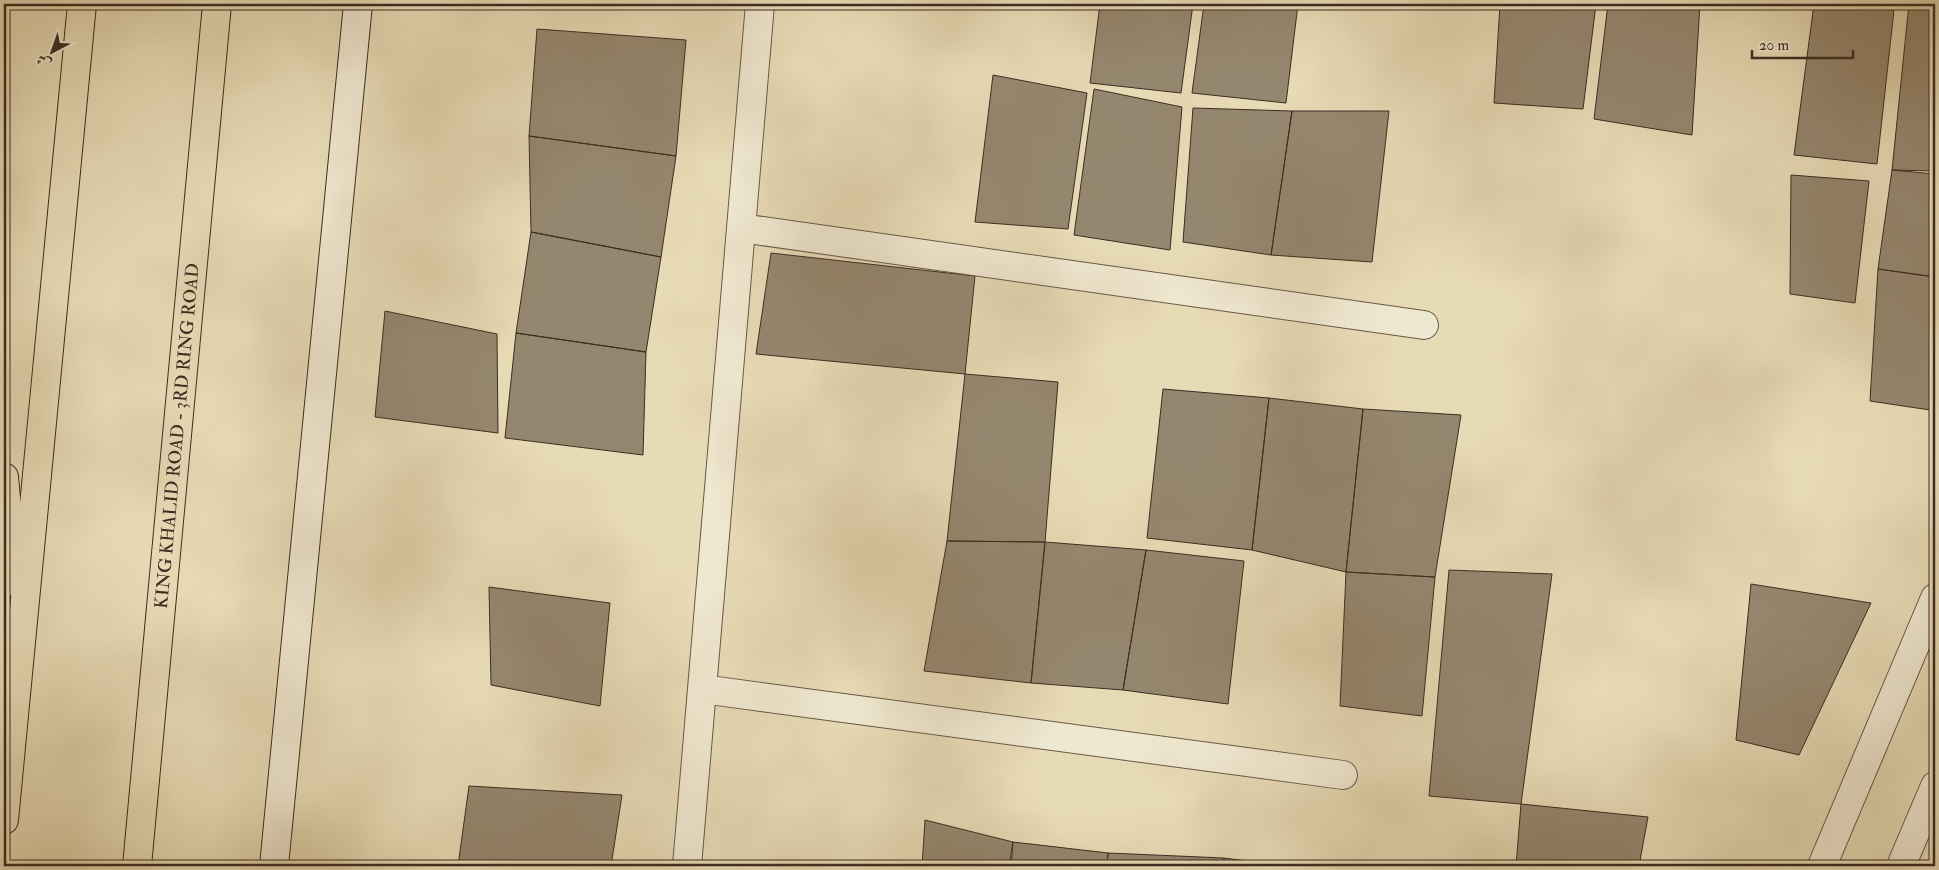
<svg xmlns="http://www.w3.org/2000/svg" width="1939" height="870" font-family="'IM FELL Double Pica',Amiri,serif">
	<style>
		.building { fill: #95876f; stroke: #3d2c23 }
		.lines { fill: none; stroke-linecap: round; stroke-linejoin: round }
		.street-casing { stroke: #685848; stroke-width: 30 }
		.secondary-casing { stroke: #3d2c23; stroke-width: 30 }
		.highway-casing { stroke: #3d2c23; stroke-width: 30 }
		.street { stroke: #efe8d0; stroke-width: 28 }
		.secondary { stroke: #efe8d0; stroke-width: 28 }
		.highway { stroke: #e7dbb6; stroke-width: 28 }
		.labels { text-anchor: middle; stroke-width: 5; stroke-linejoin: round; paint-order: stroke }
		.street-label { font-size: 18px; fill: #3d2c23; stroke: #efe8d0 }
	</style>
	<rect width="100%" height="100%" fill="#e7dbb6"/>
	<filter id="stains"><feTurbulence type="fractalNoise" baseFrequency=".004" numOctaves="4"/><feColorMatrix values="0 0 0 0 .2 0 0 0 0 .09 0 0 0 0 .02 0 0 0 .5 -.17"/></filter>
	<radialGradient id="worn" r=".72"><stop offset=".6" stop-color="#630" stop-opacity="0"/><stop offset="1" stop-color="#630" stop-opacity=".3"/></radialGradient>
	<path class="building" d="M1100 4H1193L1181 93 1090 83Z
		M1204 4H1298L1286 103 1192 93Z
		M1500 4H1596L1583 109 1494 103Z
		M1608 4H1700L1692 135 1594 119Z
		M1814 4 1894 10 1877 164 1794 155Z
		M1909 4H1935V171L1892 170Z
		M537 29 686 40 676 156 529 136Z
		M993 75 1087 93 1068 229 975 222Z
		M1094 89 1182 107 1170 250 1074 235Z
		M1193 108 1292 111 1271 255 1183 242Z
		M1292 111H1389L1372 262 1271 255Z
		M529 136 676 156 661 257 531 232Z
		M1892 170 1935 174V277L1878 269Z
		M1791 175 1869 181 1855 303 1790 294Z
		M531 232 661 257 646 352 516 333Z
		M771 253 975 276 965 374 756 354Z
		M1878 269 1935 277V400L1930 410 1870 401Z
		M385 311 497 334 498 433 375 417Z
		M516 333 646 352 643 455 505 438Z
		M965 374 1058 382 1045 542 947 541Z
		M1163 389 1269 398 1252 550 1147 538Z
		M1269 398 1363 409 1346 572 1252 550Z
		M1363 409 1461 415 1435 577 1346 572Z
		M947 541 1045 542 1031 683 924 671Z
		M1045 542 1146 550 1123 690 1031 683Z
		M1146 550 1244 561 1228 704 1123 690Z
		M1449 570 1552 574 1521 804 1429 796Z
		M1346 572 1435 577 1422 716 1340 706Z
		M1751 584 1871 603 1799 755 1736 740Z
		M489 587 610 603 600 706 491 685Z
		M469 786 622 795 611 866H458Z
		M1521 804 1648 817 1639 866H1516Z
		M925 820 1013 842 1009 866H922Z
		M1013 842 1108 853 1107 866H1011Z
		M1108 853 1224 858 1223 866H1107Z
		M1224 858 1285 866H1223Z"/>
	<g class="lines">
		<defs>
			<path id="street" d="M741 228 1424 325
				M702 689 1343 775
				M687 866 760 4
				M1822 866 1935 598
				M1901 866 1935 786"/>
			<path id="secondary" d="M274 866 358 4"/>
			<g id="highway">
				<path d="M4 477 14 582"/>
				<path d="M4 820 82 4"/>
				<path id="s1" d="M137 866 217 4"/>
			</g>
		</defs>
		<use href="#street" class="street-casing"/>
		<use href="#secondary" class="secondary-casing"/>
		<use href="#highway" class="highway-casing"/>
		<use href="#street" class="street"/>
		<use href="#secondary" class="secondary"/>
		<use href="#highway" class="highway"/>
	</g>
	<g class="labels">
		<g class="street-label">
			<text dy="6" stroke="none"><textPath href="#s1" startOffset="432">KING KHALID ROAD - 3RD RING ROAD</textPath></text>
		</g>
	</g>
	<rect width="1939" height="870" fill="none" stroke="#e7dbb6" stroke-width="20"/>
	<rect x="5" y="5" width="1929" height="860" fill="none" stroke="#3d2c23" stroke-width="2.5"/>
	<rect x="10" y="10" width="1919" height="850" fill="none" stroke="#3d2c23"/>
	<g transform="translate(52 52) rotate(221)" stroke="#efe8d0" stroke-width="4" paint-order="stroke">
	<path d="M0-4L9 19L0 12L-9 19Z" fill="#3d2c23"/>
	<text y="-8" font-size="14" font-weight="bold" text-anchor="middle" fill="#3d2c23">ش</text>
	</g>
	<path d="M1752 50v8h101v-8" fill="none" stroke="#3d2c23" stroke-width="2.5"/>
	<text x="1759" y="50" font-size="15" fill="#3d2c23" stroke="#efe8d0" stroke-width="4" paint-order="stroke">20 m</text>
	<rect width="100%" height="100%" filter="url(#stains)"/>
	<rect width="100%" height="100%" fill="url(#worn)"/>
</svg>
